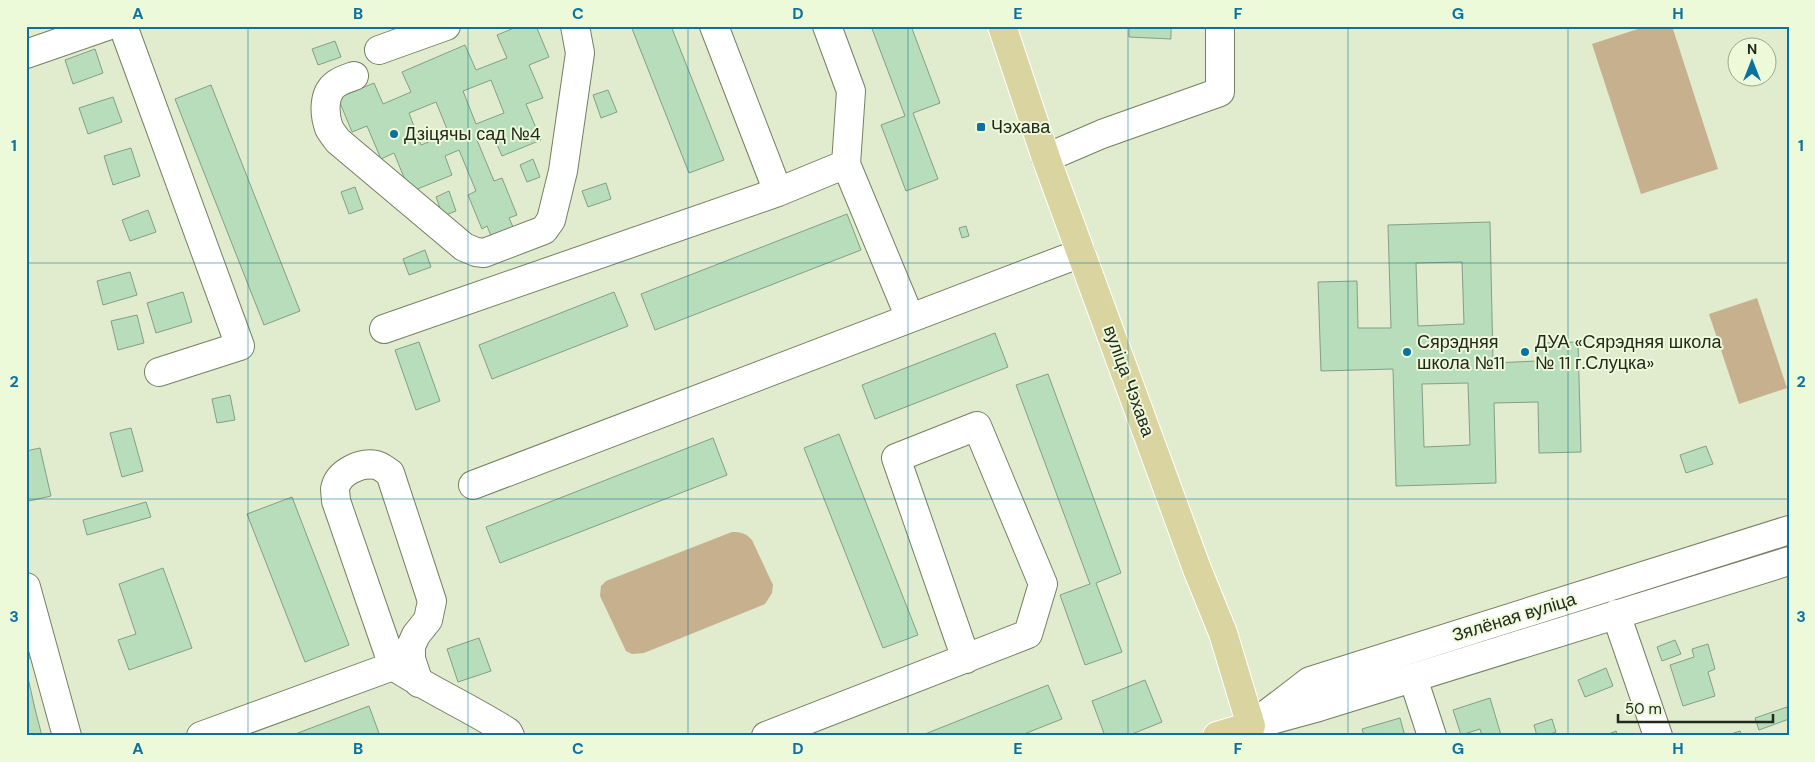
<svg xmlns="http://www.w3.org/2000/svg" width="1815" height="762" font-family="'DM Sans',sans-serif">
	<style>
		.green { fill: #c6b08d }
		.building { fill: #b7ddba; stroke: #859e87; fill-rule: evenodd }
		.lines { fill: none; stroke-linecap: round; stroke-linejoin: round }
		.minor-casing { stroke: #758063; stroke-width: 30 }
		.major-casing { stroke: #fff; stroke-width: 30 }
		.minor { stroke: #fff; stroke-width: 28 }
		.major { stroke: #dad4a1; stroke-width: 28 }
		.grid { fill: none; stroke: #0c719e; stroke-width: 1; stroke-opacity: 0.55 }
		.poi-dot { fill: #0c719e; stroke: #edfada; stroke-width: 2 }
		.labels { text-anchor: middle; stroke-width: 4; stroke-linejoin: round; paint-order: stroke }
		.poi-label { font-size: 18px; fill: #23281c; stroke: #edfada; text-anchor: start }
		.street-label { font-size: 18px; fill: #23281c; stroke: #edfada }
		.neatline { fill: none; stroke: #0c719e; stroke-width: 2 }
		.grid-label { font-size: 16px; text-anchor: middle; font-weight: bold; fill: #0c719e }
	</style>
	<rect width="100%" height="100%" fill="#e0eccd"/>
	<path class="green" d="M1647 26H1672L1718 169 1641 194 1592 44Z
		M1757 298 1787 388 1739 404 1709 314Z
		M732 532C741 532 746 533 752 540L773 585 772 593 765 604 644 653 632 654 626 651 600 596 601 586 606 581Z"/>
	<path class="building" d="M519 26H536L549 57 529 65 543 98 526 104 541 140 502 156 492 133 477 140 494 181 502 178 517 215 509 218 516 234 494 243 487 226 482 229 468 195 476 191 459 150 445 156 452 175 410 192 394 153 381 159 367 126 352 132 338 98 374 83 383 104 411 92 402 72 465 45 476 70 507 58 497 35ZM491 80 504 113 476 124 463 91ZM436 102 449 134 421 145 409 113Z
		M631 26H671L724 160 689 173Z
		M871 26H911L940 103 913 113 938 179 906 191 881 125 905 116Z
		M1129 26H1171V39L1129 37Z
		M335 41 341 57 318 65 312 49Z
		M95 49 103 73 73 84 65 60Z
		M211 85 300 311 264 325 175 99Z
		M608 90 617 112 601 118 593 95Z
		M113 97 122 122 88 134 79 108Z
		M131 148 140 176 113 185 104 156Z
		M533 159 540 177 527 182 520 165Z
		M606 183 611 199 588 207 582 191Z
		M355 187 363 209 349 214 341 192Z
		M449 191 456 211 443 216 436 197Z
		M148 210 156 232 130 241 122 220Z
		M847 214 861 250 655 330 641 294Z
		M1490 222 1493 363 1537 361V343L1578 342 1581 452 1539 453 1538 402 1494 403 1496 483 1396 486 1393 369 1321 371 1318 282 1357 281 1358 328H1391L1388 225ZM1462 262 1464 324 1418 326 1416 263ZM1468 383 1470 445 1424 447 1422 384Z
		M966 226 969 236 962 238 959 228Z
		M425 250 431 267 409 275 403 259Z
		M130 272 137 295 103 305 97 281Z
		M183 292 192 322 156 333 147 303Z
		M614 292 628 326 492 379 479 345Z
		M137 315 144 343 118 350 111 321Z
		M995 333 1008 367 875 419 862 385Z
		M419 342 440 401 416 410 395 350Z
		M1048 374 1121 573 1096 583 1122 652 1085 665 1060 595 1090 584 1016 385Z
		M230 395 235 420 217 423 212 399Z
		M131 428 143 471 122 477 110 433Z
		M839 434 918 635 883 648 804 448Z
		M713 438 727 475 500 563 486 527Z
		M1706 446 1713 464 1686 473 1680 455Z
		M40 448 51 496 29 501 26 488V451Z
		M292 497 349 645 305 662 247 514Z
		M146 502 151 517 87 535 83 520Z
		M163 568 192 648 129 670 118 640 136 634 119 584Z
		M26 625 34 657 26 659Z
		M479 638 491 671 458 682 447 649Z
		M1675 640 1681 654 1662 661 1657 647Z
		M1708 644 1715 669 1708 672 1715 696 1683 706 1670 665 1694 657 1692 649Z
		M1606 668 1613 686 1585 697 1578 680Z
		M26 669 35 709 42 736H26Z
		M1145 680 1162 722 1127 736H1105L1092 701Z
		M1048 685 1062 719 1019 736H920Z
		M1490 698 1501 735 1482 736 1480 729 1461 735 1453 710Z
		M369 706 380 736H290Z
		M1787 707 1789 719 1759 730 1755 718Z
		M1400 718 1405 736H1364L1362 729Z
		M1552 719 1556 732 1545 736H1537L1534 725Z
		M1616 731 1618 736H1604Z
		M1740 731 1742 736H1725Z"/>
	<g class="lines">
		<defs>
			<path id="minor" d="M123 26 240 346 159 372
				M714 26 778 192
				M827 26 851 91 846 164
				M379 50 446 26
				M26 54 107 26
				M354 76C348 78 341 80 336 84 323 93 324 114 329 128 331 132 335 137 338 141L464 247 476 252 484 253 544 230 551 220 563 171 580 53 575 26
				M1046 158 1102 134 1220 92V26
				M384 329 778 192 846 164 910 318
				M473 485 1081 253
				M26 587 67 736
				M1616 614 1658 736
				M393 666 336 501C336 497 335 493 335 489 338 472 361 462 376 465 381 466 385 470 390 473L432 601 428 620 416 635 411 646V659L419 683
				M1413 678 1432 736
				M1264 722 1319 707 1789 561
				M1251 726 1310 681 1789 530
				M201 736 393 666C430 690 470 708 508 732L510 736
				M766 736 1028 634 1043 584 977 426 896 458 966 659"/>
			<path id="major" d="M1002 26 1046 158 1197 569 1223 633 1251 726 1217 736"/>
		</defs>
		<use href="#minor" class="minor-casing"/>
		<use href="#major" class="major-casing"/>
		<use href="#minor" class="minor"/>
		<use href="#major" class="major"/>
	</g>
	<path class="grid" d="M248 26V736M468 26V736M688 26V736M908 26V736M1128 26V736M1348 26V736M1568 26V736M26 263H1789M26 499H1789"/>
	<g class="poi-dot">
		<rect x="976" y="122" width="10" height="10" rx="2.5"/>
		<circle cx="394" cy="134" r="5"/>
		<circle cx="1407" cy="352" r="5"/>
		<circle cx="1525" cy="352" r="5"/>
	</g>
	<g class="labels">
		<g class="poi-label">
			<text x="991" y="133">Чэхава</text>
			<text x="404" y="140">Дзіцячы сад №4</text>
			<text x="1417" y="348">Сярэдняя<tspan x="1417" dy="21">школа №11</tspan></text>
			<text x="1535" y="348">ДУА «Сярэдняя школа<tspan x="1535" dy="21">№ 11 г.Слуцка»</tspan></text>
		</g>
		<g class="street-label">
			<text transform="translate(1129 381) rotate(70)" y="6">вуліца Чэхава</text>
			<text transform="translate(1514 617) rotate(-17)" y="6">Зялёная вуліца</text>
		</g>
	</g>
	<rect width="1815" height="762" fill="none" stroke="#edfada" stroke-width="55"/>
	<g transform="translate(1752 62)"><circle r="24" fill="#edfada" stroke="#9ca68e"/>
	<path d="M0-4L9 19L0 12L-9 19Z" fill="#0c719e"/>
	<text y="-8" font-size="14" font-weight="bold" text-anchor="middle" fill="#23281c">N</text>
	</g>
	<path d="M1618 714v8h155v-8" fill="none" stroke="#23281c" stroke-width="2.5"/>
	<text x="1625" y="714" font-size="15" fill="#23281c" stroke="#edfada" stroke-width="4" paint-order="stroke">50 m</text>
	<rect x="28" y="28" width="1760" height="706" class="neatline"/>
	<g class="grid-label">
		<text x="138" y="19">A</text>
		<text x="358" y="19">B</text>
		<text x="578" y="19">C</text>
		<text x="798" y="19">D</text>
		<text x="1018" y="19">E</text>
		<text x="1238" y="19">F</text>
		<text x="1458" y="19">G</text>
		<text x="1678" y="19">H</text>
		<text x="14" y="151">1</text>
		<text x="1801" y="151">1</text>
		<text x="14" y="387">2</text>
		<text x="1801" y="387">2</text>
		<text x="14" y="622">3</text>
		<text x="1801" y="622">3</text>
		<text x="138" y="754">A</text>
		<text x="358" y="754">B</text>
		<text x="578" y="754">C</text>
		<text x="798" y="754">D</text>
		<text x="1018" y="754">E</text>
		<text x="1238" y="754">F</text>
		<text x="1458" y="754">G</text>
		<text x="1678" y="754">H</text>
	</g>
</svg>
